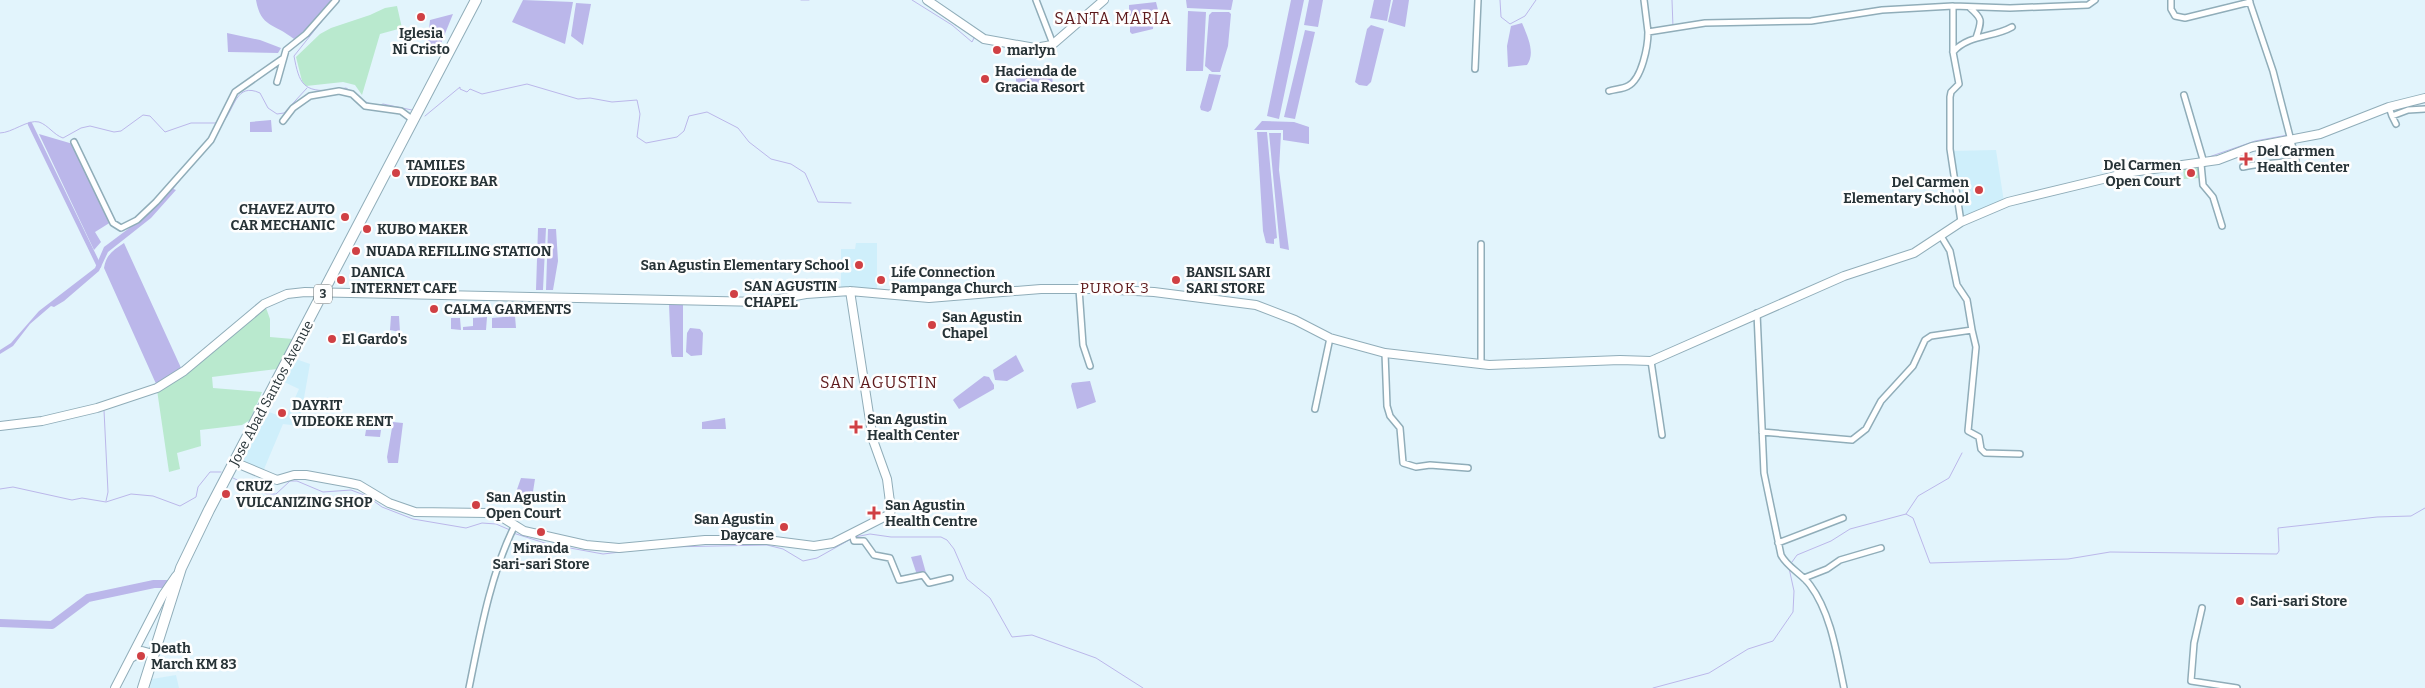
<svg xmlns="http://www.w3.org/2000/svg" width="2425" height="688" font-family="Bitter,serif">
	<style>
		.built { fill: #cfeffb }
		.green { fill: #b9e9ce }
		.water { fill: #bbb7ea }
		.lines { fill: none; stroke-linecap: round; stroke-linejoin: round }
		.stream { stroke: #bbb7ea; stroke-width: 1 }
		.canal { stroke: #bbb7ea; stroke-width: 4.5 }
		.river { stroke: #bbb7ea; stroke-width: 8 }
		.street-casing { stroke: #90adb9; stroke-width: 8 }
		.secondary-casing { stroke: #90adb9; stroke-width: 10 }
		.highway-casing { stroke: #90adb9; stroke-width: 12 }
		.street { stroke: #fff; stroke-width: 5 }
		.secondary { stroke: #fff; stroke-width: 8 }
		.highway { stroke: #fff; stroke-width: 10 }
		.poi-dot { fill: #d04044; stroke: #fefefe; stroke-width: 2 }
		.labels { text-anchor: middle; stroke-width: 5; stroke-linejoin: round; paint-order: stroke }
		.shield { fill: #fefefe; stroke: #687073; stroke-width: 1 }
		.shield-label { font-size: 12px; font-weight: bold; fill: #273337 }
		.poi-label { font-size: 14px; font-weight: bold; fill: #273337; stroke: #fefefe; text-anchor: start }
		.street-label { font-size: 14px; fill: #273337; stroke: #fefefe }
		.neighbourhood-label { font-size: 15px; letter-spacing: 1px; fill: #5d181a; stroke: #fefefe }
		.quarter-label { font-size: 16px; letter-spacing: 1px; fill: #5d181a; stroke: #fefefe }
	</style>
	<rect width="100%" height="100%" fill="#e2f4fc"/>
	<path class="built" d="M1996 150 2004 202 1961 218 1951 151Z
		M856 243H877V291L841 290V249H855Z
		M293 358 310 364 299 426 283 424 262 474 239 461 266 411 286 418 299 389 282 381Z
		M176 675 179 688H150L152 679Z"/>
	<path class="green" d="M397 6 402 28 380 34 362 95 355 85 343 82 306 86 302 81 296 57 320 34 331 28 370 15 385 8Z
		M2198 167 2199 178 2184 179 2183 168Z
		M265 305 270 319V337L293 339 277 369 212 377 213 388 262 392 250 420 242 425 200 430 201 446 177 453 180 469 169 472 157 390Z"/>
	<path class="water" d="M256 0H332L301 36 294 39C274 23 261 28 256 0Z
		M523 0 573 2 565 44 512 22Z
		M1186 0H1233L1231 10 1187 8Z
		M1291 0H1304L1279 119 1267 116Z
		M1309 0H1323L1318 27 1304 25Z
		M1374 0H1391L1387 21 1370 18Z
		M1393 0H1409L1405 27 1388 22Z
		M1156 2 1158 10 1155 14 1129 16V5Z
		M576 3 591 4 583 45 571 36Z
		M1188 11 1206 12 1203 71H1186Z
		M1212 12H1229L1231 14 1228 46 1220 72H1212L1205 66 1209 15Z
		M453 14 440 46 427 47 430 20Z
		M1154 17 1153 29 1132 34 1130 32V21Z
		M1522 23C1527 35 1536 53 1527 65L1508 67 1507 46 1511 26Z
		M1371 25 1384 29 1371 82 1367 86 1359 85 1355 82 1367 29Z
		M1305 30 1315 32 1295 119 1284 117Z
		M227 33 260 40 281 48 278 53 228 52Z
		M1209 74 1221 75 1211 110 1208 112 1201 110 1200 107Z
		M1018 75 1052 76 1054 93H1019L1016 90V77Z
		M271 120 272 132H250V122Z
		M1262 121 1294 122 1309 127V144L1283 140V130H1254Z
		M1257 132H1267L1277 238 1274 239V244L1266 243 1263 231Z
		M1269 133H1281L1279 170 1289 250 1280 248Z
		M39 134 73 144 111 222 95 232 101 242 94 250Z
		M171 188 176 190 151 218 108 252 99 271 64 301 54 307 51 306 30 324 13 346 0 354V350L11 343 39 311 95 268 104 247 140 220Z
		M538 228H546L543 290H536Z
		M548 229H556L558 261 553 290H546Z
		M124 243 182 370 157 386 104 268C106 255 113 250 124 243Z
		M671 302 683 304V357H672L671 353 669 304Z
		M391 316H399L400 332 390 330Z
		M515 316 516 328H492V318Z
		M487 317 486 330H463V327L473 326V318Z
		M451 318H460L461 330 451 329Z
		M690 328 700 329 703 333 702 355 691 356 686 352 687 333Z
		M1016 355 1024 371 1007 381 995 380 993 370Z
		M984 376 989 377 994 385V389L959 409 953 400 955 398Z
		M1090 381 1096 402 1077 409 1071 386 1072 383Z
		M725 418 726 429H702V422Z
		M393 422 403 423 398 463H388L387 457Z
		M366 430H381L380 437 365 436Z
		M521 478 535 479 532 498H514Z
		M921 555 926 573 917 575 911 557Z"/>
	<g class="lines">
		<path class="stream" d="M801 0H809
			M912 0 952 25 972 42 975 36
			M1500 0 1501 17 1510 24 1525 16 1536 0
			M1672 0 1673 27
			M339 89 346 88 352 92
			M333 90C303 93 299 83 294 56L334 6
			M362 100 372 105
			M378 106 383 104 412 110
			M425 116 460 87V89L467 92 470 89 482 94 527 84 578 99 590 98 612 102 637 100 640 114 637 137 646 143 677 137 684 131 689 116 707 112 738 128 749 142 771 159 791 164 805 173 818 202 851 203
			M223 122C235 108 236 82 260 93L268 108 277 114 284 113 307 88
			M0 133C12 133 28 119 39 122 48 125 54 135 63 138L81 128 90 126 114 132 121 131 143 115 150 116 165 132 191 123H218
			M2292 135 2306 133
			M214 140 219 130
			M2206 158 2255 141 2288 135
			M2055 187 2063 185
			M172 190 193 164
			M104 410 108 492 106 501
			M233 478 267 494H276L290 481H297L323 492 351 490 367 496 382 507 413 519 466 528 482 523 496 524 510 530
			M0 489 13 487 72 500 82 498 106 502 131 494 153 496 180 506 196 497 198 487 210 472H221
			M1906 514 1918 496 1949 478 1962 453
			M513 533 548 544 603 554 655 548
			M855 537 870 534 891 537H941L947 540 954 549 967 579 990 598 1012 637 1032 635 1096 658 1143 688
			M667 547 767 545 783 549 803 561 817 558 851 539
			M1792 562 1797 555 1831 541 1850 529 1906 514 1913 518 1930 563 2068 559 2110 552 2277 554 2279 551 2278 528 2377 517 2411 516 2425 508
			M1653 688 1709 673 1748 649 1773 641 1793 612 1794 591 1789 568"/>
		<path class="canal" d="M30 124 99 266"/>
		<path class="river" d="M0 623 52 625 88 598 154 584H167"/>
		<defs>
			<path id="street" d="M1036 0 1053 44
				M1644 0 1648 32 1705 23 1811 21 1882 10 1953 6
				M2171 0V9L2175 16 2185 18 2250 2
				M1969 7C1983 19 1982 20 1976 38
				M1953 52C1969 34 1993 38 2012 27
				M1475 69 1478 0
				M277 82 286 50 306 34 336 0
				M1609 91C1615 89 1623 89 1628 86 1642 79 1648 46 1648 32
				M2184 95 2204 163
				M2389 107 2392 116 2408 110 2425 109
				M2392 116 2396 124
				M283 121 293 108 310 96 339 91 352 94 365 106 401 111 413 120
				M74 142 113 223 121 228 137 220 156 202 211 140 235 92 282 59
				M2201 164 2203 185 2213 197 2222 226
				M2243 167C2260 163 2278 164 2296 160L2273 71 2249 0
				M1961 222 1950 149V97L1951 92 1959 84 1953 52V6L2010 8 2088 5 2095 0
				M1079 289 1083 345 1090 366
				M1757 313 1764 473 1781 555C1787 567 1802 574 1810 585 1831 613 1837 655 1844 688
				M1972 330 1976 347 1968 431 1979 437 1981 449 1985 453 2020 454
				M1385 353 1387 406 1390 416 1400 428 1403 463 1416 467 1430 465 1468 468
				M1651 361 1662 435
				M1481 364V244
				M1315 409 1330 338
				M1762 432 1852 440 1866 429 1881 401 1913 366 1925 340 1931 336 1972 330 1967 300 1957 285 1950 251 1941 236
				M852 534 854 541H864L874 555 890 558 899 580 923 575 929 583 950 578
				M1778 543 1843 518
				M1804 578 1827 569 1840 560 1881 548
				M2202 608 2194 643 2191 681 2237 688
				M469 688C480 634 490 575 515 525"/>
			<path id="secondary" d="M927 0 984 39 1035 48 1052 45 1104 0
				M0 426 42 421 97 408 157 388 184 371 264 304 287 294 305 292 762 302 806 294 850 291 929 298 1041 289H1098L1154 292 1256 305 1295 320 1330 338 1385 353 1489 365 1620 360 1651 361 1844 276 1914 253 1961 222 2008 202 2132 172 2218 160 2252 147 2320 134 2389 107 2425 98
				M234 462 277 480 294 475H306L350 483 359 485 389 503 415 512 487 513 500 516 524 531 586 545 619 548 705 540H767L814 546 833 543 890 514 891 510 887 479 873 440 850 291
				M131 658 142 651 153 654
				M115 688 163 595 176 576"/>
			<path id="highway" d="M143 688 181 568 209 510 476 0"/>
		</defs>
		<use href="#street" class="street-casing"/>
		<use href="#secondary" class="secondary-casing"/>
		<use href="#highway" class="highway-casing"/>
		<use href="#street" class="street"/>
		<use href="#secondary" class="secondary"/>
		<use href="#highway" class="highway"/>
	</g>
	<g class="poi-dot">
		<circle cx="421" cy="17" r="5"/>
		<circle cx="997" cy="50" r="5"/>
		<circle cx="985" cy="79" r="5"/>
		<path d="M2243.5 151.5h5v5h5v5h-5v5h-5v-5h-5v-5h5z"/>
		<circle cx="396" cy="173" r="5"/>
		<circle cx="2191" cy="173" r="5"/>
		<circle cx="1979" cy="190" r="5"/>
		<circle cx="345" cy="217" r="5"/>
		<circle cx="367" cy="229" r="5"/>
		<circle cx="356" cy="251" r="5"/>
		<circle cx="859" cy="265" r="5"/>
		<circle cx="341" cy="280" r="5"/>
		<circle cx="881" cy="280" r="5"/>
		<circle cx="1176" cy="280" r="5"/>
		<circle cx="734" cy="294" r="5"/>
		<circle cx="434" cy="309" r="5"/>
		<circle cx="932" cy="325" r="5"/>
		<circle cx="332" cy="339" r="5"/>
		<circle cx="282" cy="413" r="5"/>
		<path d="M853.5 419.5h5v5h5v5h-5v5h-5v-5h-5v-5h5z"/>
		<circle cx="226" cy="494" r="5"/>
		<circle cx="476" cy="505" r="5"/>
		<path d="M871.5 505.5h5v5h5v5h-5v5h-5v-5h-5v-5h5z"/>
		<circle cx="784" cy="527" r="5"/>
		<circle cx="541" cy="532" r="5"/>
		<circle cx="2240" cy="601" r="5"/>
		<circle cx="141" cy="656" r="5"/>
	</g>
	<g class="labels">
		<rect class="shield" x="314" y="284.5" width="18" height="19" rx="4"/>
		<g class="shield-label">
			<text x="323" y="298">3</text>
		</g>
		<g class="poi-label">
			<text x="421" y="38" text-anchor="middle">Iglesia<tspan x="421" dy="16">Ni Cristo</tspan></text>
			<text x="1007" y="55">marlyn</text>
			<text x="995" y="76">Hacienda de<tspan x="995" dy="16">Gracia Resort</tspan></text>
			<text x="2257" y="156">Del Carmen<tspan x="2257" dy="16">Health Center</tspan></text>
			<text x="406" y="170">TAMILES<tspan x="406" dy="16">VIDEOKE BAR</tspan></text>
			<text x="2181" y="170" text-anchor="end">Del Carmen<tspan x="2181" dy="16">Open Court</tspan></text>
			<text x="1969" y="187" text-anchor="end">Del Carmen<tspan x="1969" dy="16">Elementary School</tspan></text>
			<text x="335" y="214" text-anchor="end">CHAVEZ AUTO<tspan x="335" dy="16">CAR MECHANIC</tspan></text>
			<text x="377" y="234">KUBO MAKER</text>
			<text x="366" y="256">NUADA REFILLING STATION</text>
			<text x="849" y="270" text-anchor="end">San Agustin Elementary School</text>
			<text x="351" y="277">DANICA<tspan x="351" dy="16">INTERNET CAFE</tspan></text>
			<text x="891" y="277">Life Connection<tspan x="891" dy="16">Pampanga Church</tspan></text>
			<text x="1186" y="277">BANSIL SARI<tspan x="1186" dy="16">SARI STORE</tspan></text>
			<text x="744" y="291">SAN AGUSTIN<tspan x="744" dy="16">CHAPEL</tspan></text>
			<text x="444" y="314">CALMA GARMENTS</text>
			<text x="942" y="322">San Agustin<tspan x="942" dy="16">Chapel</tspan></text>
			<text x="342" y="344">El Gardo's</text>
			<text x="292" y="410">DAYRIT<tspan x="292" dy="16">VIDEOKE RENT</tspan></text>
			<text x="867" y="424">San Agustin<tspan x="867" dy="16">Health Center</tspan></text>
			<text x="236" y="491">CRUZ<tspan x="236" dy="16">VULCANIZING SHOP</tspan></text>
			<text x="486" y="502">San Agustin<tspan x="486" dy="16">Open Court</tspan></text>
			<text x="885" y="510">San Agustin<tspan x="885" dy="16">Health Centre</tspan></text>
			<text x="774" y="524" text-anchor="end">San Agustin<tspan x="774" dy="16">Daycare</tspan></text>
			<text x="541" y="553" text-anchor="middle">Miranda<tspan x="541" dy="16">Sari-sari Store</tspan></text>
			<text x="2250" y="606">Sari-sari Store</text>
			<text x="151" y="653">Death<tspan x="151" dy="16">March KM 83</tspan></text>
		</g>
		<g class="street-label">
			<text transform="translate(271 393) rotate(-62)" y="5">Jose Abad Santos Avenue</text>
		</g>
		<g class="neighbourhood-label">
			<text x="1115" y="293">PUROK 3</text>
		</g>
		<g class="quarter-label">
			<text x="1113" y="24">SANTA MARIA</text>
			<text x="879" y="388">SAN AGUSTIN</text>
		</g>
	</g>
</svg>
